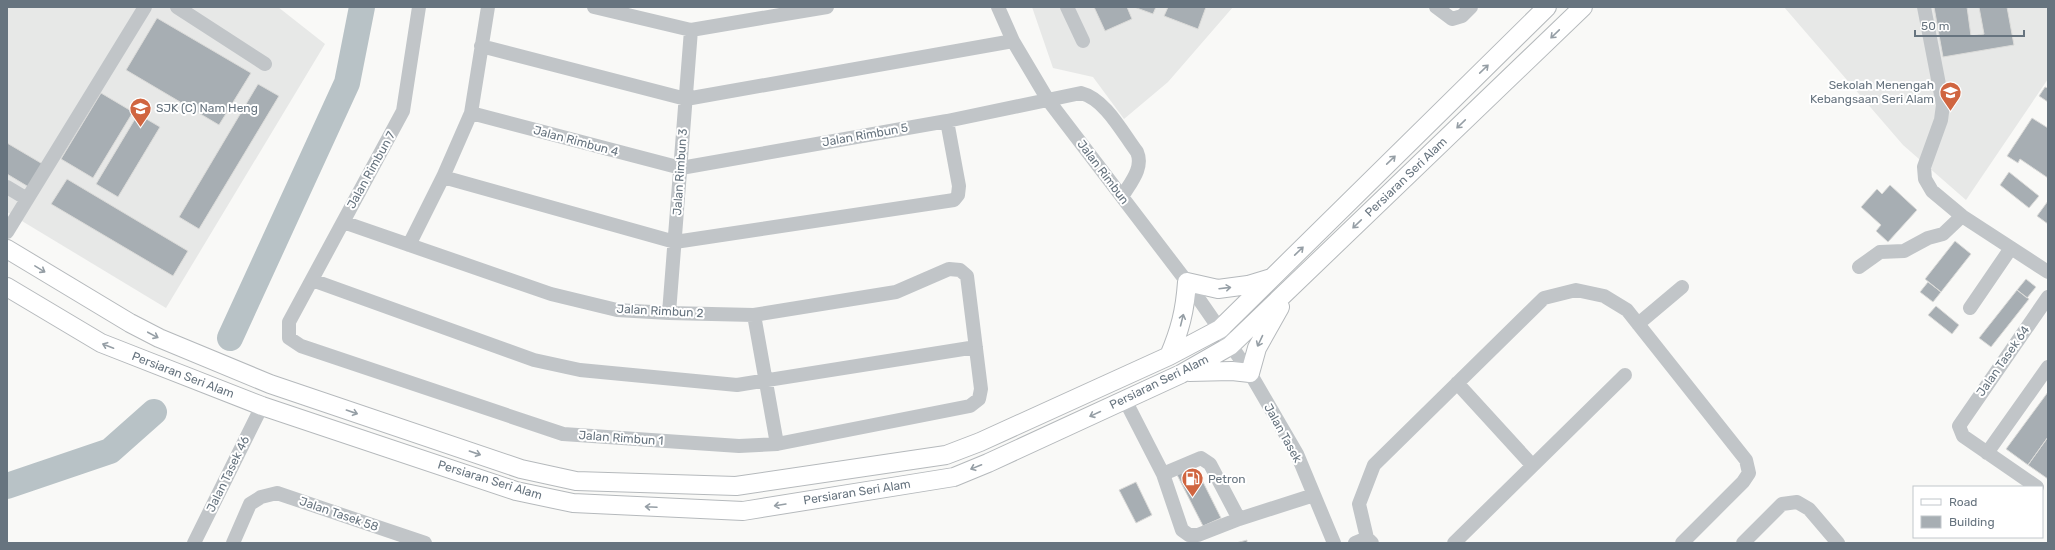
<svg xmlns="http://www.w3.org/2000/svg" width="2055" height="550" font-family="Rubik,sans-serif">
	<style>
		.built { fill: #e7e8e7 }
		.lines { fill: none; stroke-linecap: round; stroke-linejoin: round }
		.river { stroke: #b8c2c6; stroke-width: 26 }
		.building { fill: #a7aeb3; stroke: #dbdbd9 }
		.major-casing { stroke: #b5b9bc; stroke-width: 20 }
		.minor { stroke: #c1c5c8; stroke-width: 14 }
		.major { stroke: #fff; stroke-width: 18 }
		.oneway { stroke: #959ea5 }
		.labels { text-anchor: middle; stroke-width: 4; stroke-linejoin: round; paint-order: stroke }
		.poi-label { font-size: 12px; fill: #67747f; stroke: #fff; text-anchor: start }
		.street-label { font-size: 12px; fill: #67747f; stroke: #fff }
	</style>
	<rect width="100%" height="100%" fill="#f9f9f7"/>
	<path class="built" d="M7 7H278L325 44 166 308 7 212Z
		M1032 7H1233L1168 82 1124 119 1093 77 1053 68Z
		M1784 7H2048V79L1966 200 1903 145Z"/>
	<g class="lines">
		<path class="river" d="M230 338 347 83 362 7
			M7 486 110 451 154 412"/>
	</g>
	<path class="building" d="M1094 7H1127L1132 19 1105 31Z
		M1134 7H1156L1153 14Z
		M1168 7H1206L1198 29 1164 16Z
		M1934 7H1967L1971 36 1984 34 1979 7H2007L2014 45 1943 57Z
		M157 18 251 73 219 125 126 70Z
		M258 84 279 96 199 229 179 217Z
		M2045 87 2048 88V102L2039 96Z
		M101 93 133 112 93 178 61 159Z
		M138 114 160 127 118 197 96 184Z
		M2032 118 2048 128V178L2020 159 2018 163 2007 156Z
		M7 143 46 166 32 189 7 174Z
		M2009 172 2039 196 2029 208 2000 185Z
		M67 179 188 251 173 276 51 204Z
		M1890 185 1917 210 1888 242 1876 231 1881 225 1861 207 1877 189 1882 194Z
		M2048 201V224L2037 216Z
		M1955 241 1971 254 1941 292 1925 279Z
		M2026 279 2036 287 2027 298 2017 290Z
		M1928 282 1941 292 1933 302 1920 292Z
		M2017 290 2029 299 1991 347 1979 338Z
		M1936 306 1959 325 1952 334 1928 315Z
		M2048 392V437L2028 465 2006 449Z
		M2048 437V479L2028 465Z
		M1190 456 1221 518 1203 526 1172 465Z
		M1136 482 1152 515 1136 523 1119 490Z
		M1247 540V543H1236Z"/>
	<g class="lines">
		<defs>
			<path id="major" d="M7 249 130 323 159 338 270 384 521 469 576 481 736 486 946 455 980 442 1169 356 1220 329 1547 7
				M7 287 101 343 262 406 516 491 573 503 743 511 954 477 988 463 1181 374 1230 346 1583 7
				M1169 356C1180 330 1185 311 1187 282L1218 289 1248 285 1271 278
				M1189 372 1232 371 1250 373 1257 348 1280 307"/>
		</defs>
		<use href="#major" class="major-casing"/>
		<path class="minor" d="M177 7 265 64
			M594 7 691 30 827 7
			M998 7 1013 41 1048 100 1187 282 1250 373 1297 454 1334 543
			M1067 7 1083 41
			M1436 7 1452 19 1462 16 1471 7
			M1924 7 1943 105 1941 120 1924 167 1925 179 1932 191 1962 216 2048 272
			M481 46 686 99 1013 41
			M471 113 681 168 947 121 1081 93C1105 99 1122 132 1137 152 1144 168 1130 183 1122 197
			M443 177 675 242 954 200 958 195 959 186 947 121
			M7 187 27 199
			M343 222 551 294 617 310 669 313 754 315 896 292 949 269 960 270 967 276 981 389 979 399 970 406 777 444 739 446 563 434 301 346 289 338V322L403 111 419 7
			M7 232 145 7
			M409 245 443 177 471 113 488 7
			M1859 267 1880 252 1904 251 1928 238 1943 234 1962 216
			M312 280 534 360 580 370 737 385 976 347
			M1970 308 2011 248
			M669 313 691 30
			M754 315 777 444
			M1638 324 1682 287
			M1457 383 1532 465
			M1125 400 1163 474 1182 530 1189 535H1198L1239 519 1314 495
			M1987 453 2048 367
			M1163 474 1201 458 1210 464 1239 519
			M2037 487 1963 436 1959 426 2048 297
			M1367 538 1359 504 1374 465 1544 298 1576 290 1604 296 1627 310 1746 460 1749 473 1743 482 1682 543
			M194 543 262 406
			M233 543 250 504 261 497 277 493 425 543
			M1355 543 1367 538 1372 543
			M1454 543 1625 375
			M1743 543 1782 504 1797 502 1809 509 1838 543"/>
		<use href="#major" class="major"/>
	</g>
	<defs><path id="oneway-shaft" d="M-6 0H5M1.5-3L5.5 0L1.5 3" fill="none" stroke-width="1.6" stroke-linecap="round" stroke-linejoin="round"/></defs>
	<g class="oneway">
		<use href="#oneway-shaft" transform="translate(1555 34) rotate(136)"/>
		<use href="#oneway-shaft" transform="translate(1484 69) rotate(-44)"/>
		<use href="#oneway-shaft" transform="translate(1461 124) rotate(136)"/>
		<use href="#oneway-shaft" transform="translate(1391 160) rotate(-44)"/>
		<use href="#oneway-shaft" transform="translate(1357 224) rotate(136)"/>
		<use href="#oneway-shaft" transform="translate(1299 251) rotate(-44)"/>
		<use href="#oneway-shaft" transform="translate(40 269) rotate(31)"/>
		<use href="#oneway-shaft" transform="translate(1225 288) rotate(-7)"/>
		<use href="#oneway-shaft" transform="translate(1182 320) rotate(-76)"/>
		<use href="#oneway-shaft" transform="translate(153 335) rotate(28)"/>
		<use href="#oneway-shaft" transform="translate(1260 341) rotate(115)"/>
		<use href="#oneway-shaft" transform="translate(108 346) rotate(-159)"/>
		<use href="#oneway-shaft" transform="translate(352 412) rotate(19)"/>
		<use href="#oneway-shaft" transform="translate(1095 414) rotate(155)"/>
		<use href="#oneway-shaft" transform="translate(475 453) rotate(19)"/>
		<use href="#oneway-shaft" transform="translate(976 467) rotate(158)"/>
		<use href="#oneway-shaft" transform="translate(780 505) rotate(171)"/>
		<use href="#oneway-shaft" transform="translate(651 507) rotate(-177)"/>
	</g>
	<defs>
		<symbol id="school-pin" viewBox="-11 -11 22 30"><path d="M0 17L-7.5 6A9.5 9.5 0 1 1 7.5 6Z" fill="#d06540" stroke="#fff"/><path d="M0-5L7-2L0 1L-7-2ZM-4 1L0 2.5L4 1V4Q0 6-4 4Z" fill="#fff"/></symbol>
		<symbol id="fuel-pin" viewBox="-11 -11 22 30"><path d="M0 17L-7.5 6A9.5 9.5 0 1 1 7.5 6Z" fill="#d06540" stroke="#fff"/><path d="M-5.5-6h7V0h2V4h1.3V-2.5L3-4.5l.8-.8L6-3V5H2.5V1h-1V6h-7ZM-4.2-4.7v3.2H.2V-4.7Z" fill="#fff"/></symbol>
	</defs>
	<g fill-rule="evenodd">
		<use href="#school-pin" x="1938" y="80" width="25" height="34"/>
		<use href="#school-pin" x="128" y="96" width="25" height="34"/>
		<use href="#fuel-pin" x="1180" y="466" width="25" height="34"/>
	</g>
	<g class="labels">
		<g class="poi-label">
			<text x="1934" y="89" text-anchor="end">Sekolah Menengah<tspan x="1934" dy="14">Kebangsaan Seri Alam</tspan></text>
			<text x="156" y="112">SJK (C) Nam Heng</text>
			<text x="1208" y="483">Petron</text>
		</g>
		<g class="street-label">
			<text transform="translate(865 135) rotate(-10)" y="4">Jalan Rimbun 5</text>
			<text transform="translate(576 141) rotate(15)" y="4">Jalan Rimbun 4</text>
			<text transform="translate(371 170) rotate(-61)" y="4">Jalan Rimbun 7</text>
			<text transform="translate(680 172) rotate(-86)" y="4">Jalan Rimbun 3</text>
			<text transform="translate(1103 172) rotate(53)" y="4">Jalan Rimbun</text>
			<text transform="translate(1406 177) rotate(-44)" y="4">Persiaran Seri Alam</text>
			<text transform="translate(660 311) rotate(3)" y="4">Jalan Rimbun 2</text>
			<text transform="translate(2003 361) rotate(-55)" y="4">Jalan Tasek 64</text>
			<text transform="translate(183 375) rotate(21)" y="4">Persiaran Seri Alam</text>
			<text transform="translate(1159 382) rotate(-26)" y="4">Persiaran Seri Alam</text>
			<text transform="translate(1283 433) rotate(61)" y="4">Jalan Tasek</text>
			<text transform="translate(621 438) rotate(4)" y="4">Jalan Rimbun 1</text>
			<text transform="translate(228 474) rotate(-64)" y="4">Jalan Tasek 46</text>
			<text transform="translate(490 480) rotate(17)" y="4">Persiaran Seri Alam</text>
			<text transform="translate(857 492) rotate(-9)" y="4">Persiaran Seri Alam</text>
			<text transform="translate(339 514) rotate(19)" y="4">Jalan Tasek 58</text>
		</g>
	</g>
	<rect width="2055" height="550" fill="none" stroke="#67747f" stroke-width="16"/>
	<rect x="1913" y="486" width="130" height="52" fill="#ffffff" stroke="#c2c7cc"/>
	<rect x="1921" y="499" width="20" height="6" fill="#ffffff" stroke="#c2c7cc"/>
	<text x="1949" y="506" font-size="12" fill="#67747f">Road</text>
	<rect x="1921" y="516" width="20" height="12" fill="#a7aeb3" stroke="#c2c7cc"/>
	<text x="1949" y="526" font-size="12" fill="#67747f">Building</text>
	<path d="M1915 30v6h109v-6" fill="none" stroke="#67747f" stroke-width="2"/>
	<text x="1921" y="30" font-size="12" fill="#67747f" stroke="#ffffff" stroke-width="3" paint-order="stroke">50 m</text>
</svg>
